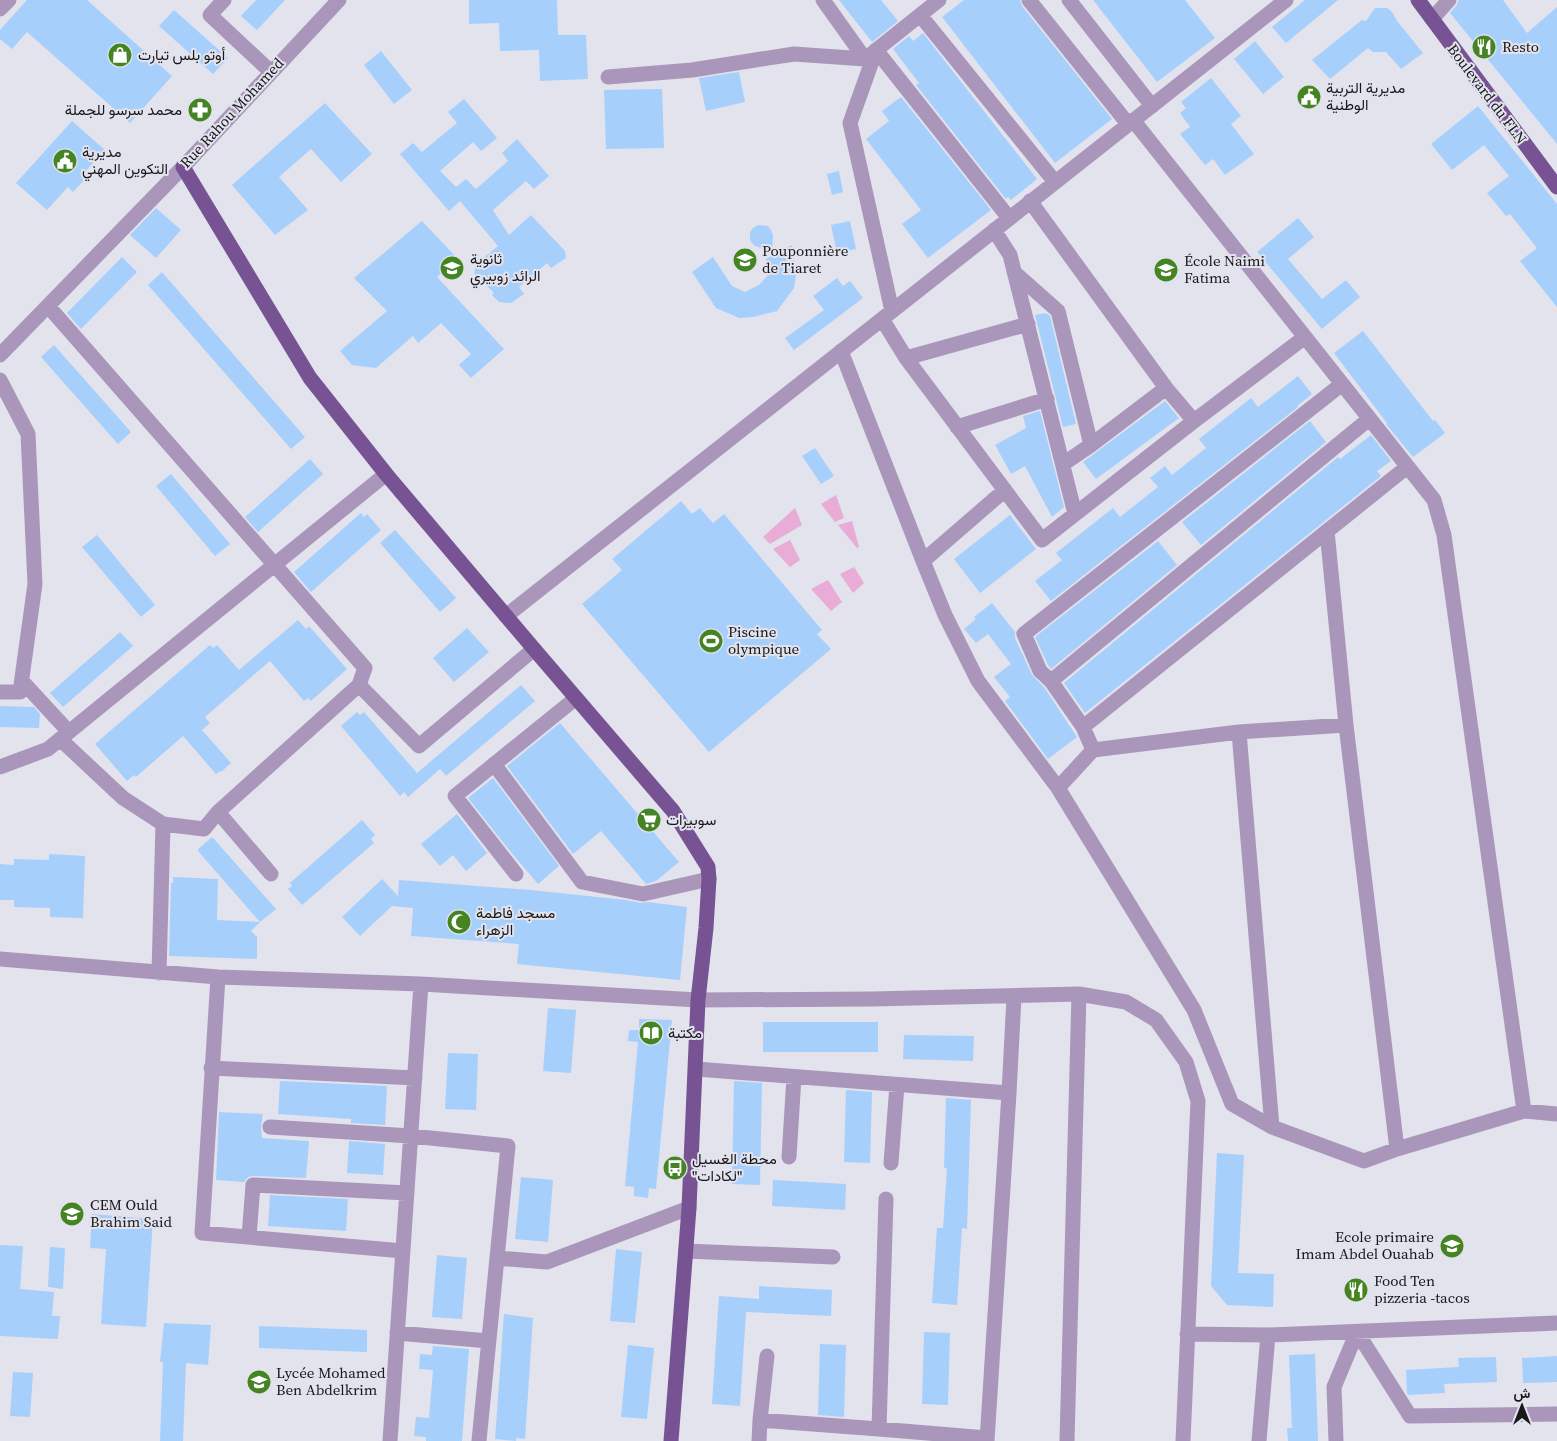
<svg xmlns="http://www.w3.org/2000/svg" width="1557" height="1441" font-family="'Source Serif 4',Vazirmatn,serif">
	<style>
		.green { fill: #e8acd6 }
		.building { fill: #a7cffc }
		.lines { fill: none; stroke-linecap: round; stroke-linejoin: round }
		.minor { stroke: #aa96ba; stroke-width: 15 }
		.major { stroke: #785394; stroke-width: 15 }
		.labels { text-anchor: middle; stroke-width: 4; stroke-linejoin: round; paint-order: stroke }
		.poi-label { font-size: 15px; fill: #18181b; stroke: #e2e3ed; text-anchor: start }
		.street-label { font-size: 15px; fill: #18181b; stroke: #e2e3ed }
	</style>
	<rect width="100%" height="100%" fill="#e2e3ed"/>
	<path class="green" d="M836 495 844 518 835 522 821 504Z
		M795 508 802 525 770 544 763 537Z
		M852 521 859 547 857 548 838 525Z
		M790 540 800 560 790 567 773 549Z
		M854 567 864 583 853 593 840 574Z
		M828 580 842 602 831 611 811 589Z"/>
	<path class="building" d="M27 0H87L172 76 130 123 27 32 12 49 0 39V30Z
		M256 0H285L257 30 241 16Z
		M469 0H557L558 35H586L588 79 540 81 539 50 500 51 499 23 469 24Z
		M839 0H881L898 21 872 42Z
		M964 0H1020L1022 6 1112 119 1055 163 942 17Z
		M1093 0H1185L1215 38 1157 82Z
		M1305 0H1338L1286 43 1272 27Z
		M1459 0H1503L1527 33 1557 7V144L1450 13 1456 6Z
		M1375 8H1387L1392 12 1397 21 1423 53 1401 69 1386 52H1373L1368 48 1330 79 1312 60 1362 20 1366 21Z
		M174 10 228 58 213 74 159 26Z
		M923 33 1037 179 1011 200 1008 197 1006 199 916 85 919 83 893 49 909 36 913 41Z
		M1255 41 1284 77 1263 94 1234 59Z
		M381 51 412 90 394 104 364 65Z
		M739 72 745 102 706 111 699 78Z
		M1211 78 1241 116 1231 124 1254 154 1225 175 1213 159 1205 165 1180 134 1190 127 1180 113 1186 108 1181 102Z
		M662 89 664 148 606 149 604 90Z
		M901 97 991 210 928 258 902 224 921 210 866 139 889 121 882 111Z
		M464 99 497 138 481 151 473 142 440 171 456 187 466 179 476 189 508 161 502 153 517 139 549 176 534 189 526 181 493 210 509 235 531 215 565 251 566 258 551 268 547 263 519 287 524 294 511 303 499 302 492 295 494 293 474 273 477 263 498 246 460 201 449 211 400 154 413 143 422 152 457 123 448 112Z
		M325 103 372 154 341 182 311 149 279 177 308 210 275 235 232 185Z
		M1478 106 1557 204V307L1520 261 1537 248 1510 214 1506 216 1487 193 1509 176 1484 145 1452 170 1431 144Z
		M72 121 105 150 84 173 88 176 73 192 68 187 47 210 16 183Z
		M839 171 843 192 832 195 827 174Z
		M156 208 181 230 156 258 130 235Z
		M1298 218 1314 237 1288 259 1322 299 1346 280 1360 297 1322 329 1257 252Z
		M422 221 458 259 437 277 504 349 471 378 459 365 471 354 441 323 418 343 413 336 376 368 352 365 340 351 387 311 354 278Z
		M850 221 856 249 837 253 831 225Z
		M758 225 768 226 771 230 773 235 772 252 755 246 751 242 750 238V232L753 228Z
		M792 245 796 275 794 288 777 311 753 317 739 318 716 308 692 272 713 257 732 286 745 292 759 285 768 275 766 259Z
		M122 257 137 272 81 329 67 313Z
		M162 272 305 437 291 449 148 285Z
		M837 278 843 286 850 281 863 298 794 350 785 338 824 310 813 296Z
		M1046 313 1050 316 1076 424 1063 427 1035 315Z
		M1363 331 1433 421 1435 420 1445 433 1413 457 1386 424 1387 423 1334 353Z
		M54 345 131 432 118 444 41 357Z
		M1298 376 1312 394 1297 406 1298 407 1051 601 1035 581 1062 560 1056 553 1113 508 1120 517 1158 487 1150 478 1165 466 1172 475 1206 448 1199 439 1251 398 1258 407Z
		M1165 401 1179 418 1096 479 1083 462Z
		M1040 411 1064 507 1052 517 1025 466 1011 474 995 445 1026 428 1023 416Z
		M1310 421 1326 442 1201 545 1182 522Z
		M1371 435 1391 461 1377 471 1381 476 1085 713 1064 683 1338 457 1340 459Z
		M815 448 834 476 821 484 802 456Z
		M310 459 323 474 258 532 245 517Z
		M171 474 230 544 215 556 156 486Z
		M681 501 692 514 700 508 713 523 724 514 822 630 817 634 831 649 709 752 582 604 622 570 612 559Z
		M361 513 364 517 367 514 381 530 311 592 294 572Z
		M1010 515 1036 549 980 593 954 559Z
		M395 530 456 598 440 612 380 543Z
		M97 535 155 605 141 617 82 547Z
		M1158 541 1177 565 1051 669 1048 665 1035 637Z
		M992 603 1015 632V638L1032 675 1044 687 1077 737 1048 759 1005 701 1010 697 994 677 1011 664 988 634 976 643 964 629 976 619 974 617Z
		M298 620 306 629 309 626 347 669 311 701 308 698 304 701 270 661 205 717 210 723 202 730 231 763 221 772 220 771 216 774 183 736 136 777 134 775 127 781 95 744 210 645 213 648 217 645 239 670Z
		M467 628 489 652 454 682 433 658Z
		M120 632 133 646 63 707 50 693Z
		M521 685 535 701 446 776 440 769 408 797 404 792 400 796 341 726 357 712 360 715 364 712 417 773Z
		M0 706 34 707 40 714 39 728 0 727Z
		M560 723 679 862 656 881 646 884 601 831 573 854 507 766Z
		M493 778 559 866 538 884 510 851 468 798Z
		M457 814 487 853 466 871 453 855 440 866 421 844Z
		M362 820 375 835 371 839 374 843 302 905 288 889 292 886 290 883Z
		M211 838H213L276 909 260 922 198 851 199 850 198 849Z
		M49 854 85 856 83 918 50 917V908L14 907V900H0V864L14 865V859L49 860Z
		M173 877 218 879 217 920 260 922 251 931 257 937V959L169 956 171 883H173Z
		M382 879 398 896 399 880 531 890 626 900 641 903 648 902 687 907 680 980 517 964 519 944 411 936 413 908 392 906 360 936 342 917Z
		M548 1008 576 1010 571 1073 543 1071Z
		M639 1019 672 1020 656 1189 649 1188 648 1198 634 1196V1187L625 1186 638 1042 628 1041 629 1030H639Z
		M763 1022H878V1052H763Z
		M904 1035 974 1036 973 1061 903 1059Z
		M448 1053 478 1054 476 1110 445 1109Z
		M280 1081 387 1086 385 1125 351 1123V1119L278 1114Z
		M734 1081 762 1083 760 1185 732 1184Z
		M846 1090 872 1092 870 1163 844 1162Z
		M946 1098 971 1100 967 1229 962 1228 957 1305 932 1303 937 1228H943L947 1168H944Z
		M219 1112 263 1114 261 1127 262 1138 309 1141 306 1178 253 1176 248 1177 244 1182 216 1180Z
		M349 1141 385 1144 383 1175 347 1173Z
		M1217 1153 1244 1155 1238 1273 1274 1274 1273 1307 1227 1305 1211 1286Z
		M521 1177 553 1180 548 1242 515 1239Z
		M773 1180 846 1184 845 1210 772 1206Z
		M270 1195 348 1199 346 1231 268 1226Z
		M92 1214 153 1219 146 1327 101 1324 106 1249 90 1248Z
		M0 1245 23 1246 20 1289 54 1292 52 1316H60L58 1339 0 1336Z
		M50 1247 65 1248 63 1289 48 1287Z
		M616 1249 642 1252 635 1323 610 1321Z
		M437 1255 467 1258 462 1319 432 1317Z
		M759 1286 832 1290 831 1316 746 1312 740 1406 712 1404 719 1296 759 1299Z
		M504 1314 533 1318 525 1439 516 1438V1441L495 1439Z
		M164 1323 211 1325 208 1365 186 1363 183 1441H160L163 1362H160Z
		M259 1326 367 1330V1352L259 1348Z
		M924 1332 950 1333 948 1405 922 1404Z
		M820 1344 846 1345 844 1417 818 1415Z
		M628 1345 654 1348 647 1419 621 1417Z
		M433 1346 469 1349 462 1441H426V1437L414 1436 416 1417 429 1418 433 1370 419 1369 420 1354 432 1355Z
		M1315 1354 1318 1441H1288L1287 1428H1292L1289 1355Z
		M1557 1356V1382L1523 1383 1522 1358Z
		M1496 1357 1497 1382 1444 1384 1445 1393 1408 1395 1407 1393 1406 1370 1459 1367 1458 1358Z
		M13 1372 33 1373 30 1417 10 1416Z"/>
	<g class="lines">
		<path class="minor" d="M224 0 210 15 271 72
			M823 0 865 59
			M1029 0 1128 124
			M1069 0 1152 106
			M0 9 9 0
			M920 15 1055 182
			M1432 19 1449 0
			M876 50 850 123 892 311
			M876 50 1009 218
			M608 77 692 70 794 54 865 59 939 0
			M1133 120 1305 337
			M1030 201 1166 388
			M994 230 1010 255 1075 514
			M1014 272 1058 311 1091 445
			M48 306 365 668 359 685
			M882 319 906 358 1042 540 1194 421 1305 337 1434 500 1444 535 1524 1111
			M841 351 923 561 945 615 978 681 1058 788 1194 1010 1232 1104 1272 1127 1364 1161 1397 1149 1524 1111 1557 1114
			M0 355 183 167 339 0
			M906 358 1028 324
			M0 380 28 434 35 584 20 692H0
			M957 427 1047 399
			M1063 464 1091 445 1166 388 1194 421
			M1327 531 1346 725 1397 1149
			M923 561 1005 490
			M506 616 1286 0
			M22 681 69 732
			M1051 681 1369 419
			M1083 727 1051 681 1040 671 1024 634 1342 384
			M1239 732 1272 1127
			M60 739 123 798 163 824 204 829 218 812
			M1093 750 1239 732 1346 725
			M494 764 582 882 643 894 709 879
			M0 767 48 749 386 474
			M1058 788 1093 750 1083 727 1407 467
			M271 874 218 812 359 685 419 746 534 649
			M516 874 455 796 576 698
			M0 959 218 977 421 984 698 1000 872 999 1079 994 1126 1002 1156 1020 1186 1062 1198 1101 1183 1441
			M159 973 163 824
			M218 977 202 1233 403 1251
			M211 1068 415 1078
			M696 1069 1009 1093
			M270 1127 411 1136 508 1146 479 1441
			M789 1157 794 1077
			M891 1163 897 1085
			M249 1237 253 1185 407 1193
			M686 1251 833 1257
			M497 1258 547 1262 689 1208
			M1357 1332 1410 1416 1557 1414
			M397 1333 489 1341
			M1187 1334 1268 1335 1557 1323
			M760 1420 767 1356
			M879 1429 987 1438
			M390 1441 421 984
			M759 1441 760 1420 879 1429 886 1199
			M987 1441 1009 1093 1014 997
			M1067 1441 1079 994
			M1259 1441 1268 1335
			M1336 1441 1334 1387 1357 1332"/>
		<path class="major" d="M1418 0 1557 187
			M183 167 310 378 386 474 534 649 673 811 708 867 709 879 706 928 698 1000 689 1208 671 1441"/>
	</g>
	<defs>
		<symbol id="restaurant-disc" viewBox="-11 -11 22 22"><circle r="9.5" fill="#458423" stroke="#e2e3ed"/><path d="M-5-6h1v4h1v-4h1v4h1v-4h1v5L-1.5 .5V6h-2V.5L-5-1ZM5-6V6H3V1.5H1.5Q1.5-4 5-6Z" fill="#fff"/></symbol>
		<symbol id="shop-disc" viewBox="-11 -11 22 22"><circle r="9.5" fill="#458423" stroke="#e2e3ed"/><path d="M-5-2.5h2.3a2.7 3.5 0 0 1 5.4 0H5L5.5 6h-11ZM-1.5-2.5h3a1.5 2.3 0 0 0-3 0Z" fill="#fff"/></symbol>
		<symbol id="civic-disc" viewBox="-11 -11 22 22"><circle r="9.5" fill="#458423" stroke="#e2e3ed"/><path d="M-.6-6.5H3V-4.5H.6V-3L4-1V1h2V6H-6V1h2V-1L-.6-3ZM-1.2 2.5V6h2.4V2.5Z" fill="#fff"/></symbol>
		<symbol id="pharmacy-disc" viewBox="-11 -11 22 22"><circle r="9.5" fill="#458423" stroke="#e2e3ed"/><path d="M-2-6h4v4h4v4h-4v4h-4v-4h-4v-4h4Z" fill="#fff"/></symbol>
		<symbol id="school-disc" viewBox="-11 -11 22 22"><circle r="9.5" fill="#458423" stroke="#e2e3ed"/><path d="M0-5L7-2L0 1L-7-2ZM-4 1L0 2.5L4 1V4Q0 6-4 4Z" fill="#fff"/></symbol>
		<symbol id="stadium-disc" viewBox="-11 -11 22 22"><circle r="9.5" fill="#458423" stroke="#e2e3ed"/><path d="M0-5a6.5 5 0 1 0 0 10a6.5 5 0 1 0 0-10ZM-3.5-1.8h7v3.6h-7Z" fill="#fff"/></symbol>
		<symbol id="supermarket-disc" viewBox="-11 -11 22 22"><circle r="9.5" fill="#458423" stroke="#e2e3ed"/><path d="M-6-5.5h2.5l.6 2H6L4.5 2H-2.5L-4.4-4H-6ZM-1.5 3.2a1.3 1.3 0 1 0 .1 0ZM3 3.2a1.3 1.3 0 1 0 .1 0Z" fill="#fff"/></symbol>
		<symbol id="mosque-disc" viewBox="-11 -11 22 22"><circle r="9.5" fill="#458423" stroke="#e2e3ed"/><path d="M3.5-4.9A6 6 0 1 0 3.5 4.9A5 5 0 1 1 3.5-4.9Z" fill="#fff"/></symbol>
		<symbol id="library-disc" viewBox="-11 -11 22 22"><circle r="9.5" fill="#458423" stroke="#e2e3ed"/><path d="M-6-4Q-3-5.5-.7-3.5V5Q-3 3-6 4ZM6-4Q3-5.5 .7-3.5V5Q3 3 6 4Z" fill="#fff"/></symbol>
		<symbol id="bus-disc" viewBox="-11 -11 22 22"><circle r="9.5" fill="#458423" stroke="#e2e3ed"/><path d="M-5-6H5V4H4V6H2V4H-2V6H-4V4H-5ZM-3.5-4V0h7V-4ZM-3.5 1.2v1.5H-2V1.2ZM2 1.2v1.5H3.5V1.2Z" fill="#fff"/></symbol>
	</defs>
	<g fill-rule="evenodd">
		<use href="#restaurant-disc" x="1470" y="33" width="28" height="28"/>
		<use href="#shop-disc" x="106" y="41" width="28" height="28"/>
		<use href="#civic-disc" x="1295" y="83" width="28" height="28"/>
		<use href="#pharmacy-disc" x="186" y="96" width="28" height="28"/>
		<use href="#civic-disc" x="51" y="147" width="28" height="28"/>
		<use href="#school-disc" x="731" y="246" width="28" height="28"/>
		<use href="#school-disc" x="438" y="254" width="28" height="28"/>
		<use href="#school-disc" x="1152" y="256" width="28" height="28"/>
		<use href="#stadium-disc" x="697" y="627" width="28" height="28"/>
		<use href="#supermarket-disc" x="635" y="806" width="28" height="28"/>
		<use href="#mosque-disc" x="445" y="908" width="28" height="28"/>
		<use href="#library-disc" x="637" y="1019" width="28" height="28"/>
		<use href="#bus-disc" x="661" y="1154" width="28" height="28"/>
		<use href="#school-disc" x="58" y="1200" width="28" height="28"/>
		<use href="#school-disc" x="1438" y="1232" width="28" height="28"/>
		<use href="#restaurant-disc" x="1342" y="1276" width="28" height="28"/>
		<use href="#school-disc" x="245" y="1368" width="28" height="28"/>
	</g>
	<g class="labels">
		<g class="poi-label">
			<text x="1502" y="52">Resto</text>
			<text x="138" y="60">أوتو بلس تيارت</text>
			<text x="1326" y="93">مديرية التربية<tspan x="1326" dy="17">الوطنية</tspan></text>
			<text x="182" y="115" text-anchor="end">محمد سرسو للجملة</text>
			<text x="82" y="157">مديرية<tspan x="82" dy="17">التكوين المهني</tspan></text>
			<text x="762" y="256">Pouponnière<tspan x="762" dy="17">de Tiaret</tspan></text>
			<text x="470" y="264">ثانوية<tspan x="470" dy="17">الرائد زوبيري</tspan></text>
			<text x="1184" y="266">École Naimi<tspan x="1184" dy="17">Fatima</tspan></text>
			<text x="728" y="637">Piscine<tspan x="728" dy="17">olympique</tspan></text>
			<text x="666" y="825">سوبيرات</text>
			<text x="476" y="918">مسجد فاطمة<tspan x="476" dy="17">الزهراء</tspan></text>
			<text x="668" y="1038">مكتبة</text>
			<text x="692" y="1164">محطة الغسيل<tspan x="692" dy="17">"لكادات"</tspan></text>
			<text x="90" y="1210">CEM Ould<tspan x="90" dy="17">Brahim Said</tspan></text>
			<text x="1434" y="1242" text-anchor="end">Ecole primaire<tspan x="1434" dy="17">Imam Abdel Ouahab</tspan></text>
			<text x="1374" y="1286">Food Ten<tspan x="1374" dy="17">pizzeria -tacos</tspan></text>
			<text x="276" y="1378">Lycée Mohamed<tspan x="276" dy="17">Ben Abdelkrim</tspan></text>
		</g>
		<g class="street-label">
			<text transform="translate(1487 94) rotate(53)" y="5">Boulevard du FLN</text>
			<text transform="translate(232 113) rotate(-47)" y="5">Rue Rahou Mohamed</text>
		</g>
	</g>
	<g transform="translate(1522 1406)" stroke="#e2e3ed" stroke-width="4" paint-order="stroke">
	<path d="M0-4L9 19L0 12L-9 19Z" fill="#18181b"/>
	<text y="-8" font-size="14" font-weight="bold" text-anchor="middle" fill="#18181b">ش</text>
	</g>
</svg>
